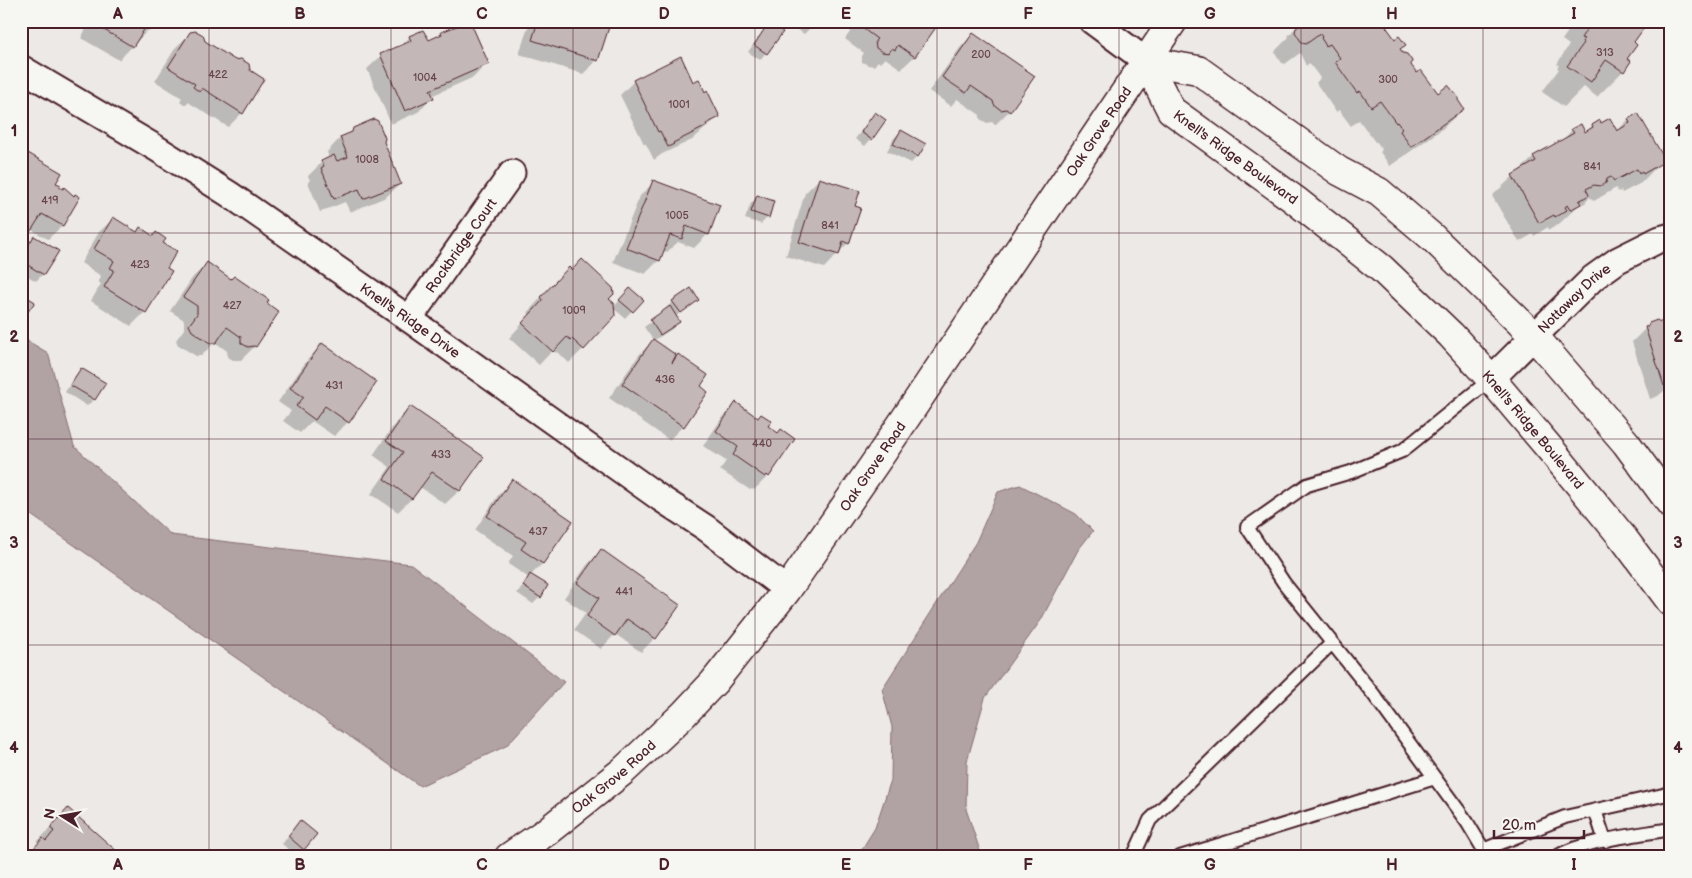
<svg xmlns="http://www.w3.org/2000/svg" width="1692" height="878" font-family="'Balsamiq Sans',sans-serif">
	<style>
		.water { fill: #b1a2a3; stroke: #886e73 }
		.shadow { fill: #0003 }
		.building { fill: #c4b7b7; stroke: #4a1f2b }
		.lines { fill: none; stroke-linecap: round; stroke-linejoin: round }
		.lane-casing { stroke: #4a1f2b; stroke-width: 16 }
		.street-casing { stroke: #4a1f2b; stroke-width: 29 }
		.secondary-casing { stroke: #4a1f2b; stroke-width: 31 }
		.lane { stroke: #f6f6f2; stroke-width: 12 }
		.street { stroke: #f6f6f2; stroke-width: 25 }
		.secondary { stroke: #f6f6f2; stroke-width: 28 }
		.grid { fill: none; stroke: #4a1f2b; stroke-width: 1; stroke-opacity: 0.55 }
		.labels { text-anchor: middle; stroke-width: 4.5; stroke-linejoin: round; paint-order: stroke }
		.number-label { font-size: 11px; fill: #68454e }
		.street-label { font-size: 14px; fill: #4a1f2b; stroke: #f6f6f2 }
		.neatline { fill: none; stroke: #4a1f2b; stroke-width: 2 }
		.grid-label { font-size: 16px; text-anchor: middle; font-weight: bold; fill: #4a1f2b }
	</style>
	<rect width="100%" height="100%" fill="#ece9e6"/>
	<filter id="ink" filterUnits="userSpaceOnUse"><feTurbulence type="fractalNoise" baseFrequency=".02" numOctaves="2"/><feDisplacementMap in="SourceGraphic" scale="10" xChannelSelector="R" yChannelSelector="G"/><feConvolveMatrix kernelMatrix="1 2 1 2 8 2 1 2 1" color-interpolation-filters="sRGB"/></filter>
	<g filter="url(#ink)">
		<path class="water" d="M21 337 48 353 74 446 171 535 411 564 564 682 506 746 420 786 21 508Z
			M1020 485 1076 514 1093 531 1078 550 1041 620 985 698 967 761 966 809 982 857H857L875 828 891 780 892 727 882 689 976 542 998 492Z"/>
		<path class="shadow" d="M73 21H154L149 29 119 60 81 38 86 29Z
			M530 21H609L597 60 583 74 519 54Z
			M783 21H817L804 34Z
			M858 21H935L915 56 901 69 885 58 880 63 878 61 874 66 868 65 862 62V56L864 53 845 39Z
			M1302 21H1381L1394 41 1404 45 1399 50 1409 65 1438 94 1457 101 1463 109 1442 129 1390 166 1380 152 1382 150 1377 142H1375L1359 120 1351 126 1339 110 1336 112 1316 83 1320 78 1309 63 1306 66 1300 53 1285 64 1282 63 1275 53 1276 50 1289 37 1288 36Z
			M1575 21H1648L1632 43 1623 71 1597 97 1584 87 1564 107 1542 92 1559 69 1557 68 1559 65 1557 64 1569 45 1562 40Z
			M469 22 487 63 474 77 431 96 432 98 418 112 391 124 367 69 381 56 399 47 410 37 428 42 437 38 442 33Z
			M769 24 782 32 760 60 748 52 763 31Z
			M191 33 242 113 228 127 188 102 185 105 180 101 182 98 155 81 176 47Z
			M973 34 1009 111 995 125 992 122 987 123 980 119V115L957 99 951 106 929 91 960 48Z
			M634 81 692 83 718 117 692 140 662 154 654 160 646 144H644L620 95Z
			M875 113 871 139 865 146 855 139Z
			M1638 114 1661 162 1641 183 1622 193 1621 191 1618 192 1616 188 1594 201 1590 197 1585 203 1578 206 1559 224 1549 230 1548 227 1534 236 1533 234 1519 242 1492 196 1534 157 1560 143 1572 130 1585 133 1592 126 1601 124 1616 132 1628 120Z
			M354 129 382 142 400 184 386 197 350 212 345 202 320 212 308 182 310 180 308 176 322 162 329 159 327 152 340 138 348 135Z
			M901 131 917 157 911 163 887 151 894 138Z
			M29 155 57 187 73 197H79L62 226 48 239 30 229 21 243V162Z
			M819 179 848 243 824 268 786 256 805 193Z
			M654 182 708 234 694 248 678 242 667 252 663 251 659 260 645 274 613 262 640 196Z
			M758 197 768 217 761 224 745 219 751 203Z
			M113 219 136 233 140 229 145 312 131 326 91 301 101 284 98 282 101 276 81 263 99 232Z
			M34 238 43 274 36 281 21 272V255Z
			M207 264 255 346 241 360H233L228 357 227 351 215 342 201 356H196L178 345 176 340 184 329V320L170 311 193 277Z
			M572 271 608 299 583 349 569 363 558 352 556 353 553 350 539 365 509 338 530 315 528 312 555 282Z
			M623 296 642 300 625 318 613 308Z
			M697 300 675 317 678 322 672 329 653 341 671 363 678 355 699 386 683 426 669 440 609 398 639 355 653 340 644 327 667 310 666 308 673 302Z
			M1671 314V385L1658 396 1650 399 1632 342 1650 324H1660Z
			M322 345 376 382 348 422 334 436 312 421 300 433 283 421 291 411 278 402 308 359Z
			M81 369 94 399 87 406 65 392 75 376Z
			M736 404 777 434 793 439 768 476 754 490 752 489 750 490 720 470 726 461 703 446 722 418Z
			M410 407 482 457 459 491 445 504 420 487 411 499 398 512 371 494 390 467 373 455 397 421Z
			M513 481 571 521 542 564 530 576 540 597 533 604 517 593 529 578 508 564 513 556 475 530 499 494Z
			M601 551 655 638 641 652 615 634 601 649 574 630 586 613 564 598 587 565Z
			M55 823 116 857H27L39 844 37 842Z
			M294 829 303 849 296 856 282 844Z"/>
		<path class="building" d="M96 21H155L150 30 145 28 133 47 94 24Z
			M470 21 489 64 430 90 434 98 405 111 380 54 411 41 409 36 423 30 429 40 442 34 441 32Z
			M538 21H611L598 61 532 40Z
			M860 21H938L939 23 915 57 898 45 895 50 892 48 889 53 882 52 876 48 875 41 877 39 858 25Z
			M1306 21H1382L1395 39 1399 36 1406 45 1400 49 1403 53 1407 54 1412 61 1411 65 1417 73 1421 70 1438 93 1448 85 1458 97V100L1464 109 1411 147 1400 131 1402 129 1397 122 1396 123 1380 101 1371 107 1360 91 1357 93 1335 62 1340 58 1330 44 1326 46 1321 38 1322 37 1320 34 1306 44 1302 43 1295 32 1296 28Z
			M1592 21H1649L1634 42 1637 45 1627 59 1631 61 1624 72 1606 60 1591 82 1567 66 1584 43 1582 42 1584 39 1581 38Z
			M769 22 783 32 767 54 754 45Z
			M196 31 203 35 205 41 235 60 241 59 249 64 250 70 264 79 243 114 202 88 200 92 193 87 195 84 168 67 190 32Z
			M973 33 1035 76 1010 112 1006 109 1001 110 994 105 993 101 971 86 966 93 942 77Z
			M681 56 693 82 699 79 705 92 707 90 720 117 706 124 707 126 673 143 674 144 668 147 660 131 658 132 633 80Z
			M875 112 886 120 872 140 861 132Z
			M1638 113 1664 158 1661 160 1662 163 1643 174 1642 171 1639 173 1637 169 1614 181 1611 177 1607 179 1606 183 1600 186 1594 185 1586 189 1589 195 1579 201 1581 204 1570 210 1567 205 1565 207 1567 210 1555 217 1554 215 1539 223 1512 175 1536 161 1533 156 1574 133 1571 129 1581 124 1585 132 1593 127 1592 125 1600 120 1601 123 1610 118 1617 131 1630 123 1628 119Z
			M374 119 378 121 385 138 384 142 401 184 363 199 359 189 334 199 321 168 324 166 321 161 334 155 337 161 348 157 340 137 352 132 353 128Z
			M901 130 926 144 918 157 893 144Z
			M28 153 62 173 56 183 61 185 59 187 63 189 64 187 74 196 75 194 80 197 63 226 42 214 23 243 21 242V215L26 206 21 204V165Z
			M819 178 860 191 855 206 861 208 849 244 843 241 839 255 799 242Z
			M653 180 720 205 709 235 686 226 682 239 670 235 660 261 626 248Z
			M757 195 774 201 769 218 751 212Z
			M113 217 137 232 140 227 153 236 156 232 166 239 163 243 177 251 167 268 172 271 146 313 104 287 114 270 110 268 114 261 94 249Z
			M34 236 59 251 44 275 21 261V257Z
			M582 259 613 288 614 294 609 299 614 303 615 316 584 350 572 339 571 340 567 337 553 352 522 323 543 300 541 297 569 267 572 270Z
			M207 262 231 279 234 276 269 300 267 303 279 312 256 347 254 346 248 347 241 343V337L227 327 216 343H210L192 331 189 325 197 314V306L183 297Z
			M630 288 644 300 633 312 619 300Z
			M691 288 699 300 681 313 672 301Z
			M21 293 35 302 24 317 21 315Z
			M670 306 680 322 660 335 650 320Z
			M1668 313H1671V384L1664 386 1645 327 1648 326 1649 323 1657 320 1660 322 1670 319Z
			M653 339 676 355 672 363 678 354 708 375 701 386 708 392 684 427 622 384Z
			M322 343 377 382 349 423 325 406 315 420 296 406 304 397 290 388Z
			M81 368 106 383 95 400 70 385Z
			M736 402 758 418 761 414 772 421 768 426 778 433 781 429 795 439 769 477 767 475 765 477 733 455 738 447 716 431Z
			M410 406 484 457 460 491 432 472 412 499 384 479 403 452 386 441Z
			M512 479 573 521 543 564 521 549 526 542 487 516Z
			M601 549 680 605 656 639 627 619 615 636 587 616 599 598 577 583Z
			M530 574 548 585 541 598 523 586Z
			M21 766 28 772 23 778 27 781 21 787Z
			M68 808 120 854 117 857H41L33 849 43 838 46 841 54 831 50 828Z
			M300 820 317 834 304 850 288 836Z"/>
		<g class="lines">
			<defs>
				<path id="lane" d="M1595 810 1605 841
					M1483 850 1565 817 1663 795 1671 792
					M1133 857 1150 820 1332 643
					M1180 857 1435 778
					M1488 857 1467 822 1374 695 1284 583 1247 527 1307 485 1351 472 1402 451 1491 379
					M1556 857C1584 840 1637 835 1671 829"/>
				<g id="street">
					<path d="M1092 21 1146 61"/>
					<path id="s1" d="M21 68 156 148 229 194 409 319 660 498 706 528 787 590"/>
					<path id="s2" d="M409 319 512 173"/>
					<path id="s3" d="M1491 379 1593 278 1618 260 1660 239 1671 236"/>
				</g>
				<g id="secondary">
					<path id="s4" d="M1146 61 1171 110 1295 200 1382 269 1451 335 1491 379 1551 450 1624 539 1671 602"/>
					<path d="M1146 61 1198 70 1339 171 1379 192 1433 238 1534 336 1626 443 1671 504"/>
					<path id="s5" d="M509 857 546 832 623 771 683 715 714 682 787 590 882 453 1173 21"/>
				</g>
			</defs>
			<use href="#lane" class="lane-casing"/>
			<use href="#street" class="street-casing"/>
			<use href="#secondary" class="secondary-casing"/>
			<use href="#lane" class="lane"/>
			<use href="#street" class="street"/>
			<use href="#secondary" class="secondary"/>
		</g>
	</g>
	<path class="grid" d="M209 21V857M391 21V857M573 21V857M755 21V857M937 21V857M1119 21V857M1301 21V857M1483 21V857M21 233H1671M21 439H1671M21 645H1671"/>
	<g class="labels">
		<g class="number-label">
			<text x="1605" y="56">313</text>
			<text x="981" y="58">200</text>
			<text x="218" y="78">422</text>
			<text x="425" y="81">1004</text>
			<text x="1388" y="83">300</text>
			<text x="679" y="108">1001</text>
			<text x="367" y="163">1008</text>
			<text x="1592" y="170">841</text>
			<text x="50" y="204">419</text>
			<text x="677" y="219">1005</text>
			<text x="830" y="229">841</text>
			<text x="140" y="268">423</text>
			<text x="232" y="309">427</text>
			<text x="574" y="314">1009</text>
			<text x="665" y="383">436</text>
			<text x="334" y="389">431</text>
			<text x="762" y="447">440</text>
			<text x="441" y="458">433</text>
			<text x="538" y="535">437</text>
			<text x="624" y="595">441</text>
		</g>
		<g class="street-label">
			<text dy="5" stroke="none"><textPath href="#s5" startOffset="942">Oak Grove Road</textPath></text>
			<text dy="5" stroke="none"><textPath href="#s4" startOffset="135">Knell's Ridge Boulevard</textPath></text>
			<text dy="5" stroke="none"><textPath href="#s2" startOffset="90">Rockbridge Court</textPath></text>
			<text dy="5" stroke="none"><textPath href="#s3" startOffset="116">Nottaway Drive</textPath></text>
			<text dy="5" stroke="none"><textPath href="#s1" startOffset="464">Knell's Ridge Drive</textPath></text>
			<text dy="5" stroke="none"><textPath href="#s4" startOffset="540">Knell's Ridge Boulevard</textPath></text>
			<text dy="5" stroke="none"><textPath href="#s5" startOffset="538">Oak Grove Road</textPath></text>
			<text dy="5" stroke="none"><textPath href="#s5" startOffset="132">Oak Grove Road</textPath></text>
		</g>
	</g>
	<rect width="1692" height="878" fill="none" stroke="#f6f6f2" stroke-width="55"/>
	<g transform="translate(62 816) rotate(281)" stroke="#f6f6f2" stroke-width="4" paint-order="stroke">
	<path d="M0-4L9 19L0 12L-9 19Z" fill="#4a1f2b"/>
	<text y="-8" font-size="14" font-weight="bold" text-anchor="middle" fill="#4a1f2b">N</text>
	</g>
	<path d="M1494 830v8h90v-8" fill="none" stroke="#4a1f2b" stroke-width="2.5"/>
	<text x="1502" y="830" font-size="15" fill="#4a1f2b" stroke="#f6f6f2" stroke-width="4" paint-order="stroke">20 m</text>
	<rect x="28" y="28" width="1636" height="822" class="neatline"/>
	<g class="grid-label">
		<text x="118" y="19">A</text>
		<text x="300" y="19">B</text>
		<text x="482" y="19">C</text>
		<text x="664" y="19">D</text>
		<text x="846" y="19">E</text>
		<text x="1028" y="19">F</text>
		<text x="1210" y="19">G</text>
		<text x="1392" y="19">H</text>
		<text x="1574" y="19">I</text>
		<text x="14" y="136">1</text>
		<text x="1678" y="136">1</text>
		<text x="14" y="342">2</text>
		<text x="1678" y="342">2</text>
		<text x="14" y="548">3</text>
		<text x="1678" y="548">3</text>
		<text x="14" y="753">4</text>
		<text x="1678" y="753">4</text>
		<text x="118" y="870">A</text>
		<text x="300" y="870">B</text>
		<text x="482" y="870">C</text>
		<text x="664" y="870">D</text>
		<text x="846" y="870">E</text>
		<text x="1028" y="870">F</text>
		<text x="1210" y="870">G</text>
		<text x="1392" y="870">H</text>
		<text x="1574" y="870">I</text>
	</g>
</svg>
